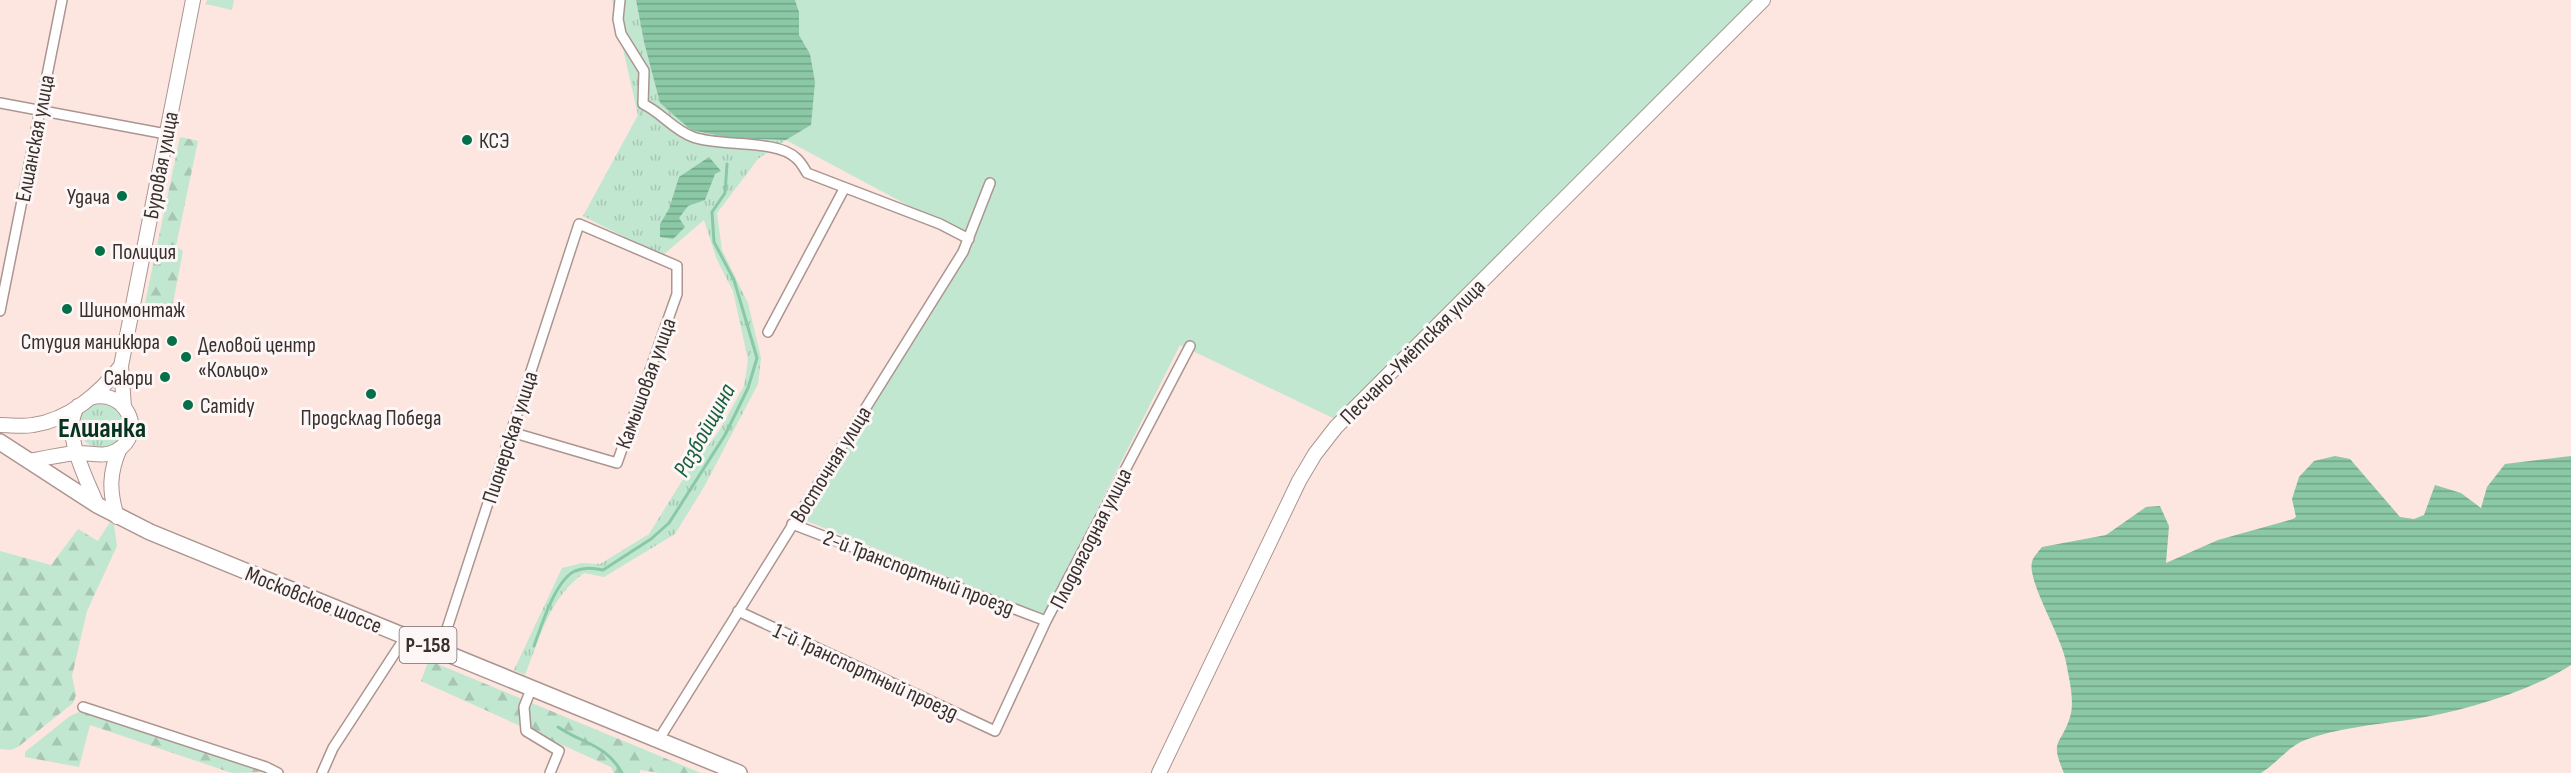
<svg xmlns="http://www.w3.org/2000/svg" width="2571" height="773" font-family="'Sofia Sans Condensed',sans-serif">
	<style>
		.grass { fill: url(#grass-tufts) }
		.forest { fill: url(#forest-firs) }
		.garden { fill: #c1e7d0 }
		.water { fill: url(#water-rules) }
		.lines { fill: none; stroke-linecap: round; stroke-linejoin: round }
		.stream { stroke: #8bc8a6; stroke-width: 3 }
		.street-casing { stroke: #ab9591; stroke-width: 12 }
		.secondary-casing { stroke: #ab9591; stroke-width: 16 }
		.primary-casing { stroke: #ab9591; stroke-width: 18 }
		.street { stroke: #fff; stroke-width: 9 }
		.secondary { stroke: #fff; stroke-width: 14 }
		.primary { stroke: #fff; stroke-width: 15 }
		.poi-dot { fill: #056f47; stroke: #fcf7f6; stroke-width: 2 }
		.labels { text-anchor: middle; stroke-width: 6; stroke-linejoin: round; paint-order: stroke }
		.shield { fill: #fcf7f6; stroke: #746c6a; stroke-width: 1.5 }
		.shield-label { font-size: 21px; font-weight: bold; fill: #39302e }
		.street-label { font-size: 22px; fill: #39302e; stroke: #fcf7f6 }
		.poi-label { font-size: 22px; fill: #39302e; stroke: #fcf7f6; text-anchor: start }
		.water-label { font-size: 24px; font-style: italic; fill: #165e3e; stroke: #fcf7f6 }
		.district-label { font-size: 28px; font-weight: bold; fill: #073420; stroke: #fcf7f6 }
	</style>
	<defs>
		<pattern id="grass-tufts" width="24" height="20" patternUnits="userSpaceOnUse" patternTransform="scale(1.5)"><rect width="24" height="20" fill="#c1e7d0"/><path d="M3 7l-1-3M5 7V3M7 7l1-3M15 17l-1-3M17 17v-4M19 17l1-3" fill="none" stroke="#a7c6b3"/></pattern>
		<pattern id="forest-firs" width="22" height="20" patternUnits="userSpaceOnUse" patternTransform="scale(1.5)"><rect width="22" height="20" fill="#c1e7d0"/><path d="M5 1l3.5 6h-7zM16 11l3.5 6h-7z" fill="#a7c6b3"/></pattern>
		<pattern id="water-rules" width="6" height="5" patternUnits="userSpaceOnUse" patternTransform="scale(1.5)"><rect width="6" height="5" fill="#8bc8a6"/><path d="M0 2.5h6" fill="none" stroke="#73a388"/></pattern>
	</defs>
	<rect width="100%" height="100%" fill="#fde5e0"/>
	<path class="grass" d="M612 0H636L644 42 660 103 691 130 731 138 786 140 758 159 717 213 722 250 748 303 761 358 758 384 704 487 675 534 604 577 584 573C550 597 540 637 525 675L514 670 562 568 582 563 600 564 649 534 685 476 719 431 744 386 748 360 733 291 717 260 704 220 662 256 583 216 638 115Z
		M79 426a22 22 0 1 1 44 0a22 22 0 1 1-44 0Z"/>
	<path class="forest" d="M207 0H234L232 10 206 4Z
		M180 137 198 141 176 246 183 251 172 308 145 303Z
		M110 522 114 525 117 546 87 611 72 676 76 695 73 703 18 747 11 750 0 749V551L51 565 78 529 98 541Z
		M428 662 435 663 701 773H660L640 770V773H614L611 767 421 681Z
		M79 712 88 713 263 772 232 773 90 725 79 767 25 757V752L70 716Z"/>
	<path class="garden" d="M795 0H1754L1335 419 1180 345 1044 615 804 520 971 239 786 140 811 125 810 54 799 35V12Z"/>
	<path class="water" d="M636 0H795L799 12V35L810 54 815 82 811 125 786 140 731 138 691 130 660 103 644 42Z
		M709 157 721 171 715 174 705 200 688 206 679 218 685 227 673 239 660 237V224L669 209 679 177Z
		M2335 456 2350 459 2400 517 2414 519 2424 515 2435 485 2461 493 2481 508 2487 487 2505 464 2571 456V665C2527 693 2460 712 2408 720 2373 725 2337 728 2305 740 2289 746 2276 764 2261 773H2064C2049 739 2061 746 2070 717 2075 702 2069 678 2066 662 2062 637 2027 581 2032 562 2033 557 2039 551 2042 547L2106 535 2146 507 2160 506 2169 526 2166 563 2218 540 2293 519 2296 517 2292 499 2299 477 2314 461Z"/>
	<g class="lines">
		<path class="stream" d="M534 646C541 627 555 580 575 571 585 567 593 568 603 570L651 539 669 523 725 435 748 388 757 358 734 280 714 242 712 212 725 193 727 164
			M558 727C583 744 606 744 622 773"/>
		<defs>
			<path id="street" d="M620 0 618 19 621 34 644 71 643 104C661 112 673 130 693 137 720 147 777 139 796 158 801 162 804 168 807 173L940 224 969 239
				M0 103 166 134
				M0 311 62 0
				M768 332 844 189
				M792 524 1046 621
				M738 611 995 731 1046 621 1190 346
				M440 650 579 224 677 266V294L617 463 511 432
				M532 687 524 707 526 731 559 751 550 773
				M83 707 266 767 278 773
				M659 739 963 252 990 183
				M322 773 333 748 406 636"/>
			<path id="secondary" d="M78 406C60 431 87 479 97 505
				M124 407 121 366 193 0
				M0 425C11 425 22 427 33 425 69 420 100 393 121 366
				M29 461C45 458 60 455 75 453 90 452 103 458 116 451 148 433 125 387 90 398
				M117 517C109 491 109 473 120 448
				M1159 773 1299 481 1315 454 1336 427 1763 0"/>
			<path id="primary" d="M0 442 97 505 150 532 739 773"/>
		</defs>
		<use href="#street" class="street-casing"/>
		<use href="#secondary" class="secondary-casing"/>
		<use href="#primary" class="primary-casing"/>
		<use href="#street" class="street"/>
		<use href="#secondary" class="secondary"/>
		<use href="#primary" class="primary"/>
	</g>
	<g class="poi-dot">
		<circle cx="467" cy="140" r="6"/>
		<circle cx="122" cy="196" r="6"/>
		<circle cx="100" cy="251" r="6"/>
		<circle cx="67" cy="309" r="6"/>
		<circle cx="172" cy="341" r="6"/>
		<circle cx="186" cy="357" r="6"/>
		<circle cx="165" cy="377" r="6"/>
		<circle cx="371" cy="394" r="6"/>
		<circle cx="188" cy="405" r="6"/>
	</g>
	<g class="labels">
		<rect class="shield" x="399.5" y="627" width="57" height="36" rx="4.5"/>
		<g class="shield-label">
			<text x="428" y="652">Р-158</text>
		</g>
		<g class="street-label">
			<text transform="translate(34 138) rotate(-79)" y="8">Елшанская улица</text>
			<text transform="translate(160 165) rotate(-79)" y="8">Буровая улица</text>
			<text transform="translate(1412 351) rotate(-45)" y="8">Песчано-Умётская улица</text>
			<text transform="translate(645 383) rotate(-70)" y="8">Камышовая улица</text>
			<text transform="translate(509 437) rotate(-72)" y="8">Пионерская улица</text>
			<text transform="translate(830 464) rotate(-58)" y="8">Восточная улица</text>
			<text transform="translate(1090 538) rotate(-63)" y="8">Плодоягодная улица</text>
			<text transform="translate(919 572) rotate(21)" y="8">2-й Транспортный проезд</text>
			<text transform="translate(314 599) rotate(22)" y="8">Московское шоссе</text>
			<text transform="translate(866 671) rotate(25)" y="8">1-й Транспортный проезд</text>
		</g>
		<g class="poi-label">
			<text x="479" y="148">КСЭ</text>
			<text x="110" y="204" text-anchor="end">Удача</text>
			<text x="112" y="259">Полиция</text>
			<text x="79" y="317">Шиномонтаж</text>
			<text x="160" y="349" text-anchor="end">Студия маникюра</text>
			<text x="198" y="352">Деловой центр<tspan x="198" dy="25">«Кольцо»</tspan></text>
			<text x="153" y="385" text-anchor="end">Саюри</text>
			<text x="200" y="413">Camidy</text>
			<text x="371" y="425" text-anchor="middle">Продсклад Победа</text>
		</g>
		<g class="water-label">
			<text transform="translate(704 430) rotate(-61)" y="8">Разбойщина</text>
		</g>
		<g class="district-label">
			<text x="102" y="437">Елшанка</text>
		</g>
	</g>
</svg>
